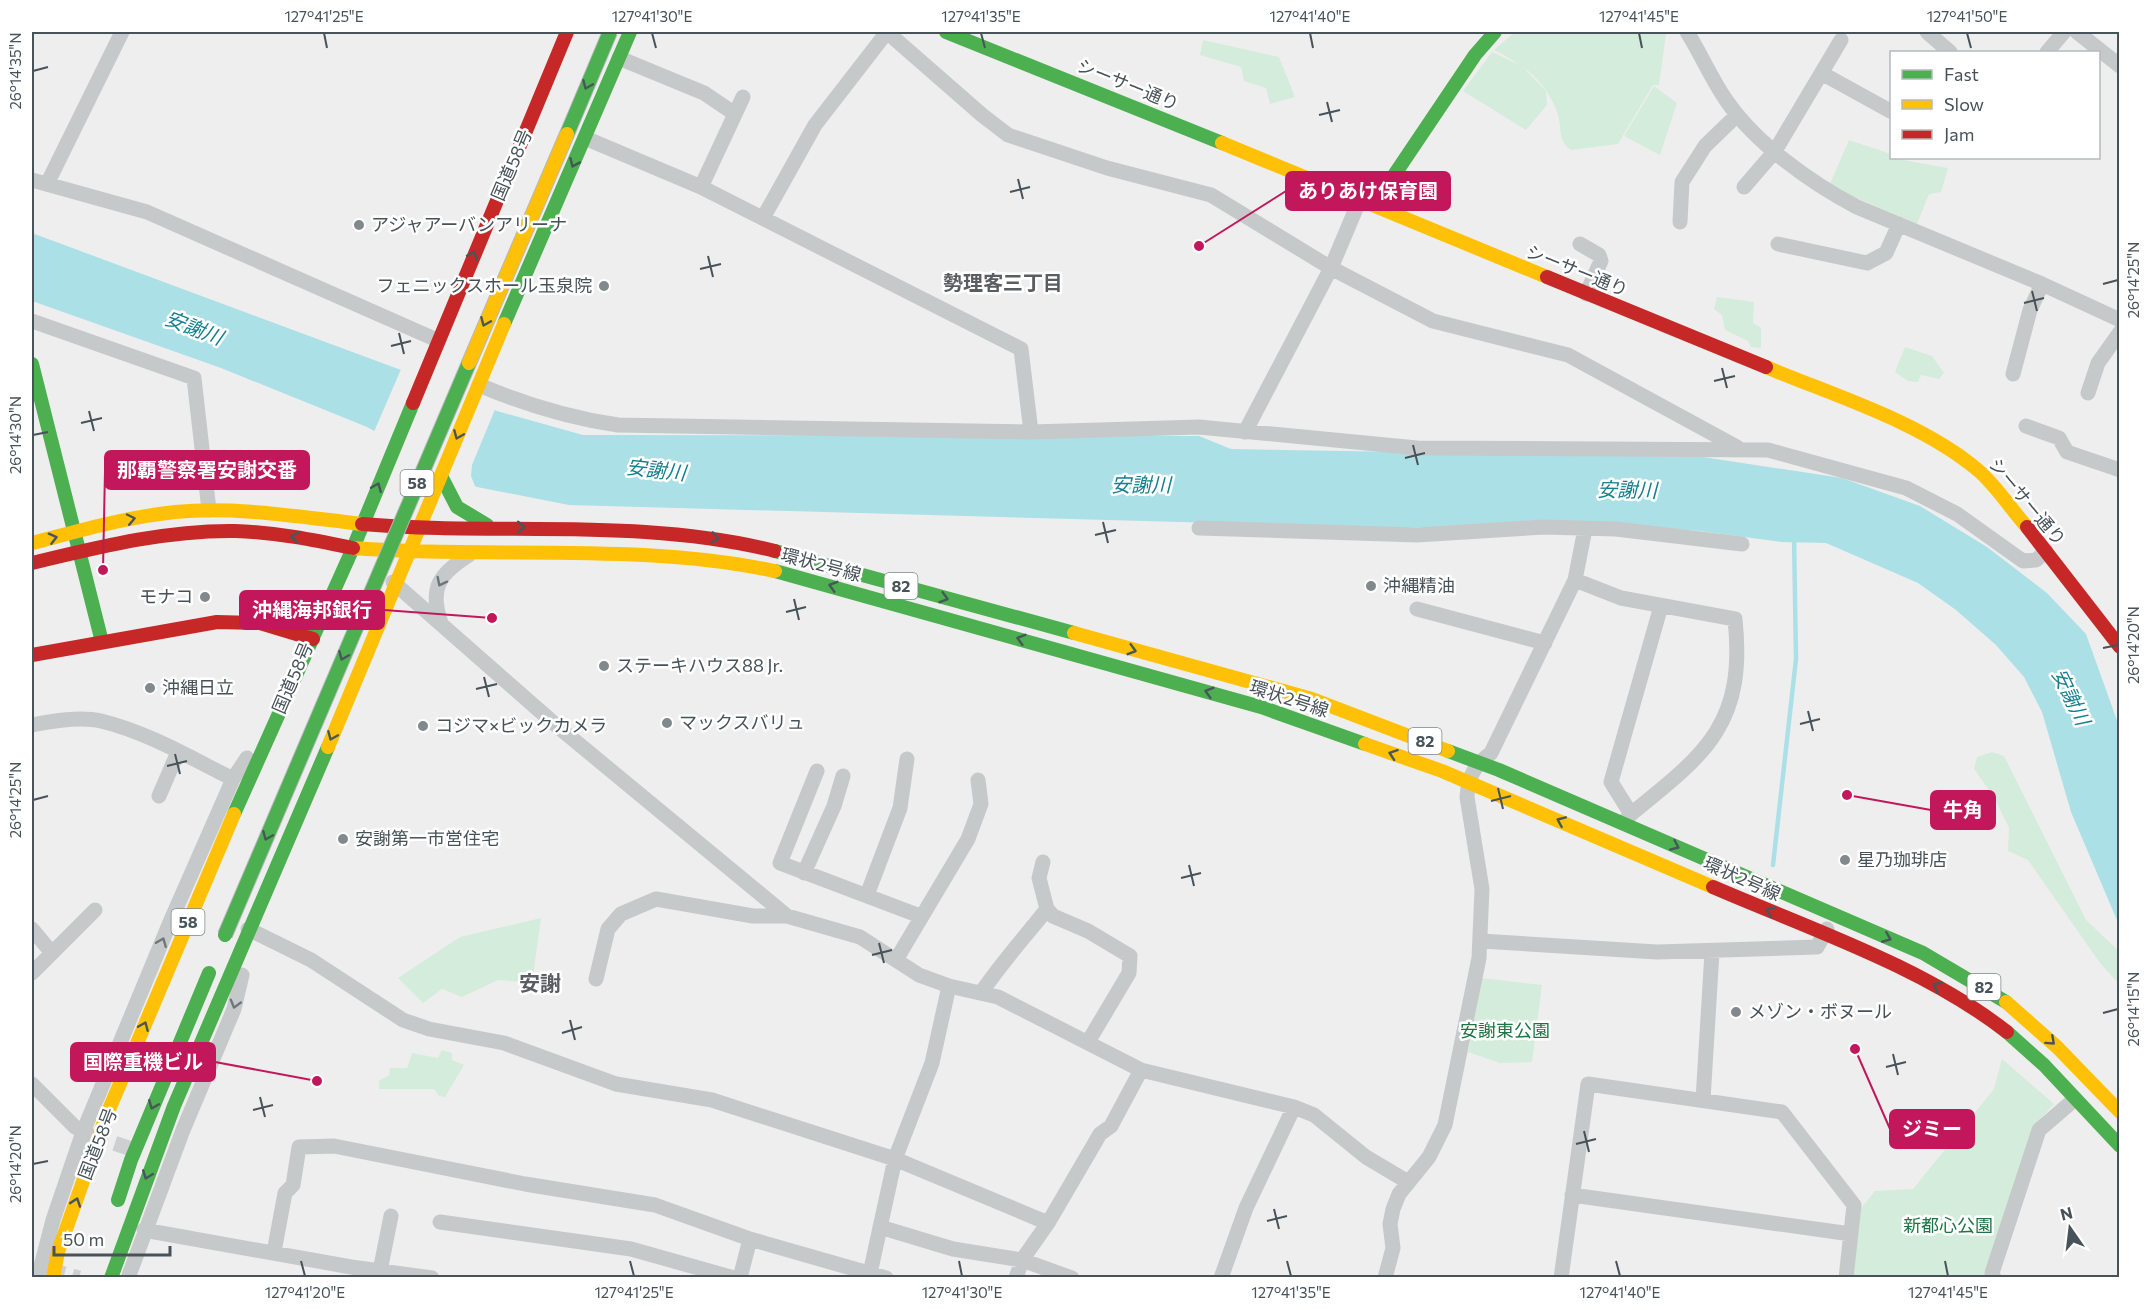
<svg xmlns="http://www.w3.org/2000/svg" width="2151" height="1309" font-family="Commissioner,'Noto Sans JP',sans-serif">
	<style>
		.green { fill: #d4ecdb }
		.water { fill: #ace0e7 }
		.pier { fill: #efeeee }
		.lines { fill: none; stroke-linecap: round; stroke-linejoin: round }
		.stream { stroke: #ace0e7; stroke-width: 4.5 }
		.street-tunnel { stroke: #cdcfd0; stroke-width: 15; stroke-dasharray: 15 8; stroke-linecap: butt }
		.street { stroke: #c6c9ca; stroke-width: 15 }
		.fast { stroke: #4caf50; stroke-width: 14 }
		.slow { stroke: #ffc107; stroke-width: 14 }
		.jam { stroke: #c62828; stroke-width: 14 }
		.fast-bridge-casing { stroke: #b4b9bc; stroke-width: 16; stroke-linecap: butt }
		.slow-bridge-casing { stroke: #b4b9bc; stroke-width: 16; stroke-linecap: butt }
		.fast-bridge { stroke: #4caf50; stroke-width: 14 }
		.slow-bridge { stroke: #ffc107; stroke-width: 14 }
		.oneway { stroke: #475759 }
		.oneway2 { stroke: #6d767b }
		.ticks { fill: none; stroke: #475259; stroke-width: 2 }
		.poi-dot { fill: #82898d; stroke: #fff; stroke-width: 2 }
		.labels { text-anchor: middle; stroke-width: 5; stroke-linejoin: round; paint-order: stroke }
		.shield { fill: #fff; stroke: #7e868b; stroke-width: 1.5 }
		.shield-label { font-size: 16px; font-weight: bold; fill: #475259 }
		.street-label { font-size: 18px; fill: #475259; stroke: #fff }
		.poi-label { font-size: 18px; fill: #475259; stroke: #fff; text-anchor: start }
		.park-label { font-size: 18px; fill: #1e7442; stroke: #fff }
		.neighbourhood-label { font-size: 20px; font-weight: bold; fill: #5a5e62; stroke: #fff }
		.water-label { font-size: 20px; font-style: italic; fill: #167f8e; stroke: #fff }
		.quarter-label { font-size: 21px; font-weight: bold; fill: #5a5e62; stroke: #fff }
		.leader { fill: none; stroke: #c2185b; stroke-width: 2 }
		.callout-dot { fill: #c2185b; stroke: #fff; stroke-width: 2 }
		.callout { fill: #c2185b; stroke: #c2185b; stroke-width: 2 }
		.callout-label { font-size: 20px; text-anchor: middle; font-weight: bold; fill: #fff }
		.neatline { fill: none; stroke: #475259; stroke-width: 2 }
		.ticks-label { font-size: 15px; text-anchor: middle; fill: #475259 }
	</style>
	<rect width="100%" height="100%" fill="#efeeee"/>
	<path class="green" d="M1515 32H1660L1666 34 1659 85H1653L1618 144 1571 150C1556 139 1563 127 1557 112 1545 79 1523 65 1494 50Z
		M1203 40 1279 57 1295 97 1270 104 1266 88 1244 81 1241 67 1200 55Z
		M1492 52 1522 66 1546 91 1547 105 1526 130 1463 91Z
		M1654 86 1677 103 1660 155 1624 136Z
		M1849 140 1891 154 1892 158 1948 168 1941 192 1929 194 1917 224 1829 186Z
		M1717 297 1754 302 1753 323 1761 328V348L1751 347 1748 341 1725 330 1722 315 1714 309Z
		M1905 347 1932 356 1944 373 1939 379 1921 375 1918 382 1908 381 1895 372Z
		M1992 752 2004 756 2086 920 2119 951V984L2100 963 2028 860 2008 851 2009 828 1994 797 1974 769 1977 757Z
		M541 918 532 983 498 980 462 997 442 989 423 1003 398 978 460 937Z
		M1482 978 1542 985 1532 1062 1500 1063 1468 1052Z
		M442 1050 452 1053V1060L464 1065 445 1097 439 1096 434 1089H379V1081L389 1075 390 1068H407L412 1053 438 1058Z
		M2002 1059 2054 1104 2032 1128 1986 1272 1988 1277 1848 1278 1853 1218 1875 1191 1913 1189 1994 1089Z"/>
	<path class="water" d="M32 233 401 370 497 411 583 435 1199 436 1231 449 1703 457 1842 478 1920 506 1987 547 2047 593 2086 634 2119 726V925L2071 812 2042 712 2024 677 1996 645 1956 610 1918 583 1826 543 1782 542 1700 531 1600 523 1397 528 569 505 477 487 367 427 221 368 32 301Z"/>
	<path class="pier" d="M402 367 496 407 472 465 471 476 476 489 373 434Z"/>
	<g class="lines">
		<path class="stream" d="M1773 865 1796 659 1794 536"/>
		<path class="street-tunnel" d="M93 1136 141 1152
			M50 1270 79 1278"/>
		<path class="street" d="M887 32 982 115 1008 135 1107 168 1211 195 1331 268 1433 321 1568 355 1737 447
			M1687 32C1701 54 1711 78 1726 100 1755 143 1811 183 1857 207L2042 284 2120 320
			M1927 32 1950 52
			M2077 32 2120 66
			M2047 52 2064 32
			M619 58 704 93 735 114
			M1823 74 1892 112
			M585 138 701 187 1021 349 1031 432
			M32 180 147 212 437 340
			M47 184 122 32
			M701 187 743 97
			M1744 187 1775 151 1841 40
			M763 218 815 125 887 32
			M1680 222 1682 182 1705 146 1737 115
			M1580 244 1599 255 1601 261 1586 294
			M1778 244 1867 263 1886 253 1899 224
			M32 321 194 378 209 510
			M2013 374 2030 310 2042 284
			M479 385C524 404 569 418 618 425L1031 432 1199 427 1417 448 1768 450 1906 488 1957 514 2023 561 2036 560 2046 551
			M2088 393 2098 363 2120 332
			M2026 426 2059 438 2067 452 2120 470
			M1245 432 1331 268 1360 199
			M1199 528 1417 535 1544 527 1616 529 1742 544
			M1575 580 1585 529
			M393 582 557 726 787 916 860 937 919 975 949 986 998 997 1141 1070 1294 1107 1314 1115 1366 1157 1408 1182
			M1417 609 1545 643
			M441 623C429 588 439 574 469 555
			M32 725C52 721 80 716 101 721 147 732 191 758 233 779
			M817 771 780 863 920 916
			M159 796 178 752
			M1625 821 1631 814 1611 782 1661 606
			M1043 862 1039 878 1047 909 1053 916 1088 931 1130 956 1129 973 1088 1042
			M804 873 834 806 843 776
			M867 895 900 808 907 759
			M32 929 52 953
			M248 929 311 960 403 1020 429 1029 504 1043 616 1084 712 1100 895 1159 1048 1223
			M1481 941 1657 952 1817 947 1827 929
			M896 960 968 839 981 804 978 780
			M32 973 95 910
			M596 979 608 929 621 914 656 899 753 916H787
			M981 993C1001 963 1025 937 1047 909
			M32 1084 75 1127 90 1135
			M1703 1100 1712 952
			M1572 1195 1851 1234
			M440 1222 631 1249 734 1278
			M880 1227 953 1249 1022 1260 1072 1278
			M144 1230 351 1267 432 1278
			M274 1252 285 1193 293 1185 299 1147 334 1146 525 1184 655 1205 750 1239 886 1278
			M380 1271 391 1216
			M38 1278 53 1220 83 1132 171 920 233 779 247 758
			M128 1278 183 1130 234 1009 242 975
			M740 1278 750 1239
			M869 1278 895 1159 932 1063 949 986
			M1016 1278 1022 1260 1048 1223 1100 1134 1111 1126 1141 1070
			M1221 1278 1246 1208 1294 1107
			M1385 1278 1393 1248 1390 1224 1393 1209 1399 1194 1429 1157 1445 1125 1479 958 1482 889 1467 797C1468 776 1475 765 1491 753L1575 580 1621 598 1735 619C1746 723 1707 753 1631 814
			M1561 1278 1588 1084 1782 1112 1854 1205 1846 1278
			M1994 1278 1992 1273 2039 1130 2075 1099"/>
		<path class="fast" d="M946 32 1222 143
			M1374 205 1475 55 1495 32
			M504 324 630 32
			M32 364 102 642
			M441 476 457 507 487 525
			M775 551 1074 633
			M775 571 1261 707 1365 744
			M1448 751 1499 770 1923 953 2006 1002
			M234 814 353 548 413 403
			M2007 1032 2044 1065 2120 1146
			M118 1200 131 1160 209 973
			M111 1278 174 1106 328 747"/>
		<path class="slow" d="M1222 143 1547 277
			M1766 367C1835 396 1922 422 1979 471 1997 487 2011 509 2027 527
			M32 543C79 531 126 517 175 512 237 506 300 517 362 524
			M353 548C494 559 636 542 775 571
			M1074 633 1312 699 1448 751
			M1365 744 1442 771 1713 887
			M328 747 504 324
			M2006 1002 2057 1047 2120 1112
			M53 1278 58 1252 105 1119 234 814"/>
		<path class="jam" d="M1547 277 1766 367
			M413 403 567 32
			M362 524C500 536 639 517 775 551
			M2027 527 2120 647
			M32 563C99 547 166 530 235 531 275 532 314 540 353 548
			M32 655 217 622 260 623 313 639
			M1713 887C1810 929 1924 967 2007 1032"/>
		<defs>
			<path id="fast-bridge" d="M567 134 610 32
				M225 935 469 363"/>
			<path id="slow-bridge" d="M469 363 567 134"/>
		</defs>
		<use href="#fast-bridge" class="fast-bridge-casing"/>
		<use href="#slow-bridge" class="slow-bridge-casing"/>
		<use href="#fast-bridge" class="fast-bridge"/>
		<use href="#slow-bridge" class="slow-bridge"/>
	</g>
	<defs><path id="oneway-chevron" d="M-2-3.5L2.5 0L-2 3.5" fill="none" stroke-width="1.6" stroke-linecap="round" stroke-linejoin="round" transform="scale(1.5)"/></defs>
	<g class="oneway">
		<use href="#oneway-chevron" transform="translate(587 85) rotate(113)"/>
		<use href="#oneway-chevron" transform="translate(574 163) rotate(114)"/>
		<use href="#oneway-chevron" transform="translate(473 255) rotate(-67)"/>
		<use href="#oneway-chevron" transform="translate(485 322) rotate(113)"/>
		<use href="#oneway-chevron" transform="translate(458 435) rotate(113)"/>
		<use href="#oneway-chevron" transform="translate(377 487) rotate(-68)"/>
		<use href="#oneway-chevron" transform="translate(131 519) rotate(-12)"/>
		<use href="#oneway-chevron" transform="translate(521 527)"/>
		<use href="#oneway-chevron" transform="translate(295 537) rotate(-171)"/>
		<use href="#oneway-chevron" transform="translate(53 538) rotate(-14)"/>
		<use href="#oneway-chevron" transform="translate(715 538) rotate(8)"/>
		<use href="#oneway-chevron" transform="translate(833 586) rotate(-164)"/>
		<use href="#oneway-chevron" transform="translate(944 598) rotate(16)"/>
		<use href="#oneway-chevron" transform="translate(1021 639) rotate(-164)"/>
		<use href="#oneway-chevron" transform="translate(1132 650) rotate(16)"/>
		<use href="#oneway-chevron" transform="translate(343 656) rotate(113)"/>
		<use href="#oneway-chevron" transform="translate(1209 692) rotate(-164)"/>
		<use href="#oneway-chevron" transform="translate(332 736) rotate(113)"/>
		<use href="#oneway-chevron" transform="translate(1393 754) rotate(-161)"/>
		<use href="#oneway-chevron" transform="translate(1561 821) rotate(-157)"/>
		<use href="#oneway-chevron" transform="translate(267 836) rotate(113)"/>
		<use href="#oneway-chevron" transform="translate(1675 846) rotate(24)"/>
		<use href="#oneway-chevron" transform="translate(1770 911) rotate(-156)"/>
		<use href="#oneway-chevron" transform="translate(1887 938) rotate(22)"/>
		<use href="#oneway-chevron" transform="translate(1937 986) rotate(-153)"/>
		<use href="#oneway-chevron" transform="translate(144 1026) rotate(-67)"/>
		<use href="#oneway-chevron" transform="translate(2051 1041) rotate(42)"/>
		<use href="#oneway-chevron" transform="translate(153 1105) rotate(112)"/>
		<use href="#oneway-chevron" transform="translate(147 1175) rotate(111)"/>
		<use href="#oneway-chevron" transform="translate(76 1202) rotate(-71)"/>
	</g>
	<g class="oneway2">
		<use href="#oneway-chevron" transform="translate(441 582) rotate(117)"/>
		<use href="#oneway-chevron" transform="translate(162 942) rotate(-68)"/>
		<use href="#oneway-chevron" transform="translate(235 1004) rotate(106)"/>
	</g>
	<path class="ticks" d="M324 33 327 48M652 33 656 48M981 33 985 48M1310 33 1313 48M1639 33 1642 48M1967 33 1971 48M33 71 48 67M1327 102 1332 122M1319 115 1340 110M1018 179 1023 199M1010 192 1030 187M708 256 713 277M700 269 721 264M2103 284 2118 280M2032 291 2037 311M2024 303 2044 298M399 333 404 354M391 346 411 341M1722 368 1727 388M1714 381 1735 376M89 411 94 431M81 423 102 418M33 435 48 432M1413 445 1418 465M1405 458 1425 453M1103 522 1108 543M1095 535 1116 530M794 599 799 620M786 612 806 607M2103 648 2118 645M484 677 489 697M476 689 497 684M1808 711 1813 731M1800 724 1820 719M175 754 180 774M167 766 187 761M1498 788 1503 809M33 800 48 796M1491 801 1511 796M1189 865 1194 886M1181 878 1201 873M879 943 884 963M872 955 892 950M2103 1013 2118 1009M570 1020 575 1040M562 1033 582 1027M1893 1054 1898 1075M1886 1067 1906 1062M260 1097 265 1117M253 1110 273 1105M1584 1131 1589 1152M1576 1144 1596 1139M33 1164 48 1161M1274 1209 1279 1229M1267 1221 1287 1216M301 1261 305 1276M630 1261 634 1276M959 1261 962 1276M1287 1261 1291 1276M1616 1261 1620 1276M1945 1261 1948 1276"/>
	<g class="poi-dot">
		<circle cx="359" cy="225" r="6"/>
		<circle cx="604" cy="286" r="6"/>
		<circle cx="1371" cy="586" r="6"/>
		<circle cx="205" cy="597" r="6"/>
		<circle cx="604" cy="666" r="6"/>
		<circle cx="150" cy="688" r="6"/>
		<circle cx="667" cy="723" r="6"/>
		<circle cx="423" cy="726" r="6"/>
		<circle cx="343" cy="839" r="6"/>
		<circle cx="1845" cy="860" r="6"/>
		<circle cx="1736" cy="1012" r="6"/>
	</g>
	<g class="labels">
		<g class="shield">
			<rect x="400.5" y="470" width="33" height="26" rx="4.5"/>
			<rect x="884.5" y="573" width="33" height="26" rx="4.5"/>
			<rect x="1408.5" y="728" width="33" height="26" rx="4.5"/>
			<rect x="171.5" y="909" width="33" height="26" rx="4.5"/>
			<rect x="1967.5" y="974" width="33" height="26" rx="4.5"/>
		</g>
		<g class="shield-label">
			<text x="417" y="489">58</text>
			<text x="901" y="592">82</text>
			<text x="1425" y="747">82</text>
			<text x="188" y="928">58</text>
			<text x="1984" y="993">82</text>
		</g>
		<g class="street-label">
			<text transform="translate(1128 85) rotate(22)" y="6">シーサー通り</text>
			<text transform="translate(512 165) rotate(-67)" y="6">国道58号</text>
			<text transform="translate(1577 271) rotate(22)" y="6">シーサー通り</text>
			<text transform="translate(2027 502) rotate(50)" y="6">シーサー通り</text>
			<text transform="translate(821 565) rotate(15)" y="6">環状2号線</text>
			<text transform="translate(293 678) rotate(-67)" y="6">国道58号</text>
			<text transform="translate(1289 699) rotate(18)" y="6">環状2号線</text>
			<text transform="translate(1742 879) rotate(24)" y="6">環状2号線</text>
			<text transform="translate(98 1144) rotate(-69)" y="6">国道58号</text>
		</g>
		<g class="poi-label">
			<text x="371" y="231">アジャアーバンアリーナ</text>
			<text x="592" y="292" text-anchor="end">フェニックスホール玉泉院</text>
			<text x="1383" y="592">沖縄精油</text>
			<text x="193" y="603" text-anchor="end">モナコ</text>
			<text x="616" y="672">ステーキハウス88 Jr.</text>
			<text x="162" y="694">沖縄日立</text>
			<text x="679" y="729">マックスバリュ</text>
			<text x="435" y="732">コジマ×ビックカメラ</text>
			<text x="355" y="845">安謝第一市営住宅</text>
			<text x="1857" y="866">星乃珈琲店</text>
			<text x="1748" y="1018">メゾン・ボヌール</text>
		</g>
		<g class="park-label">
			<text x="1505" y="1037">安謝東公園</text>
			<text x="1948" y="1232">新都心公園</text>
		</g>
		<g class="neighbourhood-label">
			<text x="1003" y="290">勢理客三丁目</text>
		</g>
		<g class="water-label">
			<text transform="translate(194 328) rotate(21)" y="7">安謝川</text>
			<text transform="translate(656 470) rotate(6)" y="7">安謝川</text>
			<text x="1141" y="492">安謝川</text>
			<text transform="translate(1627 490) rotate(1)" y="7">安謝川</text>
			<text transform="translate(2071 697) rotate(64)" y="7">安謝川</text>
		</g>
		<g class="quarter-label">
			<text x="540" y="991">安謝</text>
		</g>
	</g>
	<path class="leader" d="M1199 246L1286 191M103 570L105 470M492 618L384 610M1847 795L1931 810M317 1081L215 1062M1855 1049L1890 1129"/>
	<g class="callout-dot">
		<circle cx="1199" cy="246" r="6"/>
		<circle cx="103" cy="570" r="6"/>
		<circle cx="492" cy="618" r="6"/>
		<circle cx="1847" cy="795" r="6"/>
		<circle cx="317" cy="1081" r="6"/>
		<circle cx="1855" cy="1049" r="6"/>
	</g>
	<g class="callout">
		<rect x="1286" y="172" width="164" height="38" rx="6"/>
		<rect x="105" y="451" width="204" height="38" rx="6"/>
		<rect x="240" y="591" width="144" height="38" rx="6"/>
		<rect x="1931" y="791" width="64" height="38" rx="6"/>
		<rect x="71" y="1043" width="144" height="38" rx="6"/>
		<rect x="1890" y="1110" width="84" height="38" rx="6"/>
	</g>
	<g class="callout-label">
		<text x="1368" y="198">ありあけ保育園</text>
		<text x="207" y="477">那覇警察署安謝交番</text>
		<text x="312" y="617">沖縄海邦銀行</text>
		<text x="1963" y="817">牛角</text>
		<text x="143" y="1069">国際重機ビル</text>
		<text x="1932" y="1136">ジミー</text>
	</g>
	<rect width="2151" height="1309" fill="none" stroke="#ffffff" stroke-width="66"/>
	<rect x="1890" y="51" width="210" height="108" fill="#ffffff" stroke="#b5babd" stroke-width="1.5"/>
	<rect x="1902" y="70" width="30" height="9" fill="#4caf50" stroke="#b5babd" stroke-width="1.5"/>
	<text x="1944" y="81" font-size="18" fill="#475259">Fast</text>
	<rect x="1902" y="100" width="30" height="9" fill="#ffc107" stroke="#b5babd" stroke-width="1.5"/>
	<text x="1944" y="111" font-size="18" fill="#475259">Slow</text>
	<rect x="1902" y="130" width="30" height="9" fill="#c62828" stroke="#b5babd" stroke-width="1.5"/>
	<text x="1944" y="141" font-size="18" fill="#475259">Jam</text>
	<g transform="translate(2070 1228) rotate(346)" stroke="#ffffff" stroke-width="4.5" paint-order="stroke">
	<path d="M0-4.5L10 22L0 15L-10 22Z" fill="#475259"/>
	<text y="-9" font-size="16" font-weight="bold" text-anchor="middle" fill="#475259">N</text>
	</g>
	<path d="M54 1246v9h116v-9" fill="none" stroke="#475259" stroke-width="3"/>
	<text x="63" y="1246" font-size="18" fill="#475259" stroke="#ffffff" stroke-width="4.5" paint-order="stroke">50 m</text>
	<rect x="33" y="33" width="2085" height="1243" class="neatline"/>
	<g class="ticks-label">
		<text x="324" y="22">127°41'25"E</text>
		<text x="652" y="22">127°41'30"E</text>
		<text x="981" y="22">127°41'35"E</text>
		<text x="1310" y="22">127°41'40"E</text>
		<text x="1639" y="22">127°41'45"E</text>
		<text x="1967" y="22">127°41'50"E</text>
		<text transform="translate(16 71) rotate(-90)" y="5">26°14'35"N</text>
		<text transform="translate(2134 280) rotate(-90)" y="5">26°14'25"N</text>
		<text transform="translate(16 435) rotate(-90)" y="5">26°14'30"N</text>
		<text transform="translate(2134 645) rotate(-90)" y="5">26°14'20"N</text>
		<text transform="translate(16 800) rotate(-90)" y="5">26°14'25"N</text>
		<text transform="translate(2134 1009) rotate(-90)" y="5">26°14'15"N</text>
		<text transform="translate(16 1164) rotate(-90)" y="5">26°14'20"N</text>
		<text x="305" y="1298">127°41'20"E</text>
		<text x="634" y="1298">127°41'25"E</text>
		<text x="962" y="1298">127°41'30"E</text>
		<text x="1291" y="1298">127°41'35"E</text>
		<text x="1620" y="1298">127°41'40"E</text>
		<text x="1948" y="1298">127°41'45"E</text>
	</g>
</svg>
